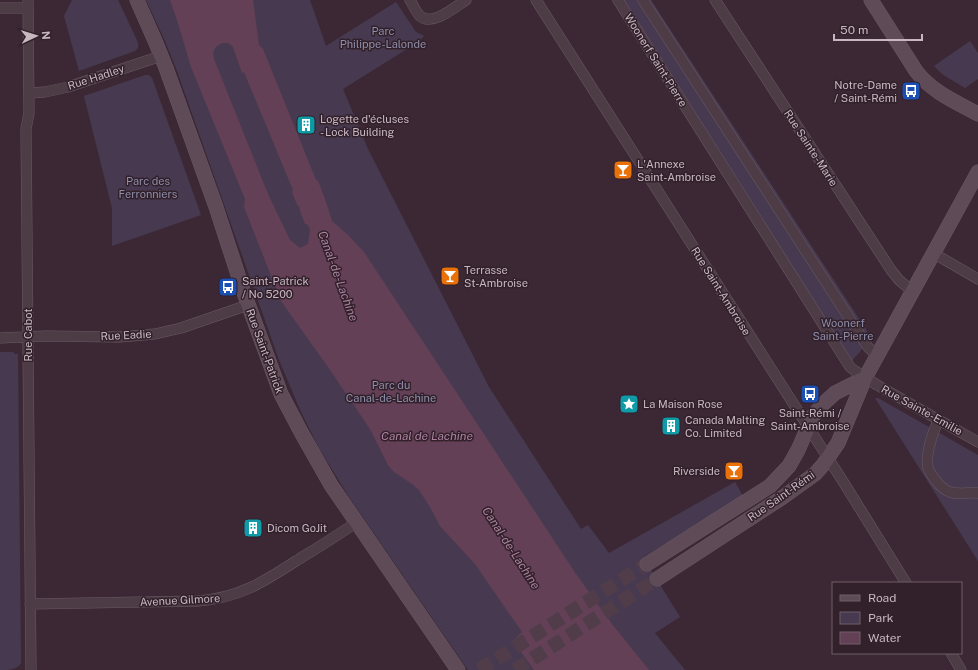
<svg xmlns="http://www.w3.org/2000/svg" width="978" height="670" font-family="'Public Sans',sans-serif">
	<style>
		.green { fill: #473a50 }
		.water { fill: #644057; fill-rule: evenodd }
		.lines { fill: none; stroke-linecap: round; stroke-linejoin: round }
		.secondary-tunnel { stroke: #513d4a; stroke-width: 14; stroke-dasharray: 14 7; stroke-linecap: butt }
		.minor-casing { stroke: #6a5964; stroke-width: 11 }
		.secondary-casing { stroke: #6a5964; stroke-width: 15 }
		.minor { stroke: #4d3b46; stroke-width: 10 }
		.secondary { stroke: #5f4a57; stroke-width: 14 }
		.labels { text-anchor: middle; stroke-width: 3; stroke-linejoin: round; paint-order: stroke }
		.park-label { font-size: 11px; fill: #8d8eaa; stroke: #32202b }
		.street-label { font-size: 11px; fill: #c7b7c1; stroke: #32202b }
		.poi-label { font-size: 11px; fill: #c7b7c1; stroke: #32202b; text-anchor: start }
		.water-label { font-size: 12px; font-style: italic; fill: #ab839e; stroke: #32202b }
	</style>
	<rect width="100%" height="100%" fill="#3c2835"/>
	<path class="green" d="M72 0H118L136 38 138 43V48L135 51 79 71 64 16Z
		M146 0H310L326 46 396 2 416 32 424 36 418 42 343 89 368 149 489 387 581 529 588 525 609 553 735 482 743 496 643 557 680 617 655 633 685 670H468L349 497 319 448 301 412 279 360 177 71 165 41Z
		M612 0H651L871 337 859 353 845 368Z
		M970 41 978 53V79L965 88 942 74 934 66Z
		M145 75H149L152 78 201 215 112 246V208L84 96Z
		M0 352H13L15 354H18L21 663C18 670 7 670 0 670Z
		M875 398H878L978 455V561Z"/>
	<path class="water" d="M170 0H253L259 45 263 49 316 180 318 181C324 196 328 207 332 221L348 235 364 252 576 574 612 624 649 670H534L513 641 522 632 475 564 440 526 430 507 419 490 412 484 394 472 388 465 370 429 328 367 281 301 244 207 245 199 191 67 177 20ZM222 43H228L233 47 242 73 244 72 293 190 292 192 298 207 299 205 300 211 305 224H307L310 229 308 244 300 248 290 240 268 194 214 59C212 50 215 47 222 43Z"/>
	<g class="lines">
		<path class="secondary-tunnel" d="M479 670 647 564
			M515 670 657 579"/>
		<defs>
			<path id="minor" d="M28 0 29 113 26 129 31 670
				M410 0C413 5 416 12 420 16 432 27 455 7 466 0
				M536 0 844 483 906 583
				M618 0 850 367 855 371 877 385 978 442
				M643 0 868 347 877 356
				M715 0 891 270 899 280 912 291
				M0 8H28
				M29 93 45 92 68 87 161 56
				M933 253 978 279
				M0 338 45 336 119 337 155 334 181 328 248 305
				M939 420C933 431 925 455 928 468 930 473 933 477 936 481 940 486 944 490 950 492 959 495 969 492 978 493
				M30 604 198 601C240 598 265 581 299 559 319 547 338 535 357 522
				M951 653 961 670"/>
			<path id="secondary" d="M137 0 156 43 166 68 216 207 243 290 281 394 301 432 331 485 458 670
				M871 0 916 71C932 92 956 102 978 114
				M647 564 770 486 789 466 798 450 813 416 822 405 835 393 865 378
				M657 579 783 497 815 474 823 465 838 443 865 378 978 172"/>
		</defs>
		<use href="#minor" class="minor-casing"/>
		<use href="#secondary" class="secondary-casing"/>
		<use href="#minor" class="minor"/>
		<use href="#secondary" class="secondary"/>
	</g>
	<defs>
		<symbol id="bus-square" viewBox="-11 -11 22 22"><rect x="-9" y="-9" width="18" height="18" rx="4" fill="#1a4fb4" stroke="#32202b"/><path d="M-5-6H5V4H4V6H2V4H-2V6H-4V4H-5ZM-3.5-4V0h7V-4ZM-3.5 1.2v1.5H-2V1.2ZM2 1.2v1.5H3.5V1.2Z" fill="#fff"/></symbol>
		<symbol id="building-square" viewBox="-11 -11 22 22"><rect x="-9" y="-9" width="18" height="18" rx="4" fill="#0f9aa8" stroke="#32202b"/><path d="M-4-6H4V6H1V3H-1V6H-4ZM-2.5-4.3h1.7v1.8h-1.7ZM.8-4.3h1.7v1.8H.8ZM-2.5-1h1.7V.8h-1.7ZM.8-1h1.7V.8H.8Z" fill="#fff"/></symbol>
		<symbol id="bar-square" viewBox="-11 -11 22 22"><rect x="-9" y="-9" width="18" height="18" rx="4" fill="#e8710a" stroke="#32202b"/><path d="M-6-5H6L.8 .8V4.5H3.5V6h-7V4.5H-.8V.8Z" fill="#fff"/></symbol>
		<symbol id="sight-square" viewBox="-11 -11 22 22"><rect x="-9" y="-9" width="18" height="18" rx="4" fill="#0f9aa8" stroke="#32202b"/><path d="M0-6L1.8-2.2L6-1.7L2.9 1.2L3.7 5.4L0 3.3L-3.7 5.4L-2.9 1.2L-6-1.7L-1.8-2.2Z" fill="#fff"/></symbol>
	</defs>
	<g fill-rule="evenodd">
		<use href="#bus-square" x="900" y="80" width="22" height="22"/>
		<use href="#building-square" x="295" y="114" width="22" height="22"/>
		<use href="#bar-square" x="612" y="159" width="22" height="22"/>
		<use href="#bar-square" x="439" y="265" width="22" height="22"/>
		<use href="#bus-square" x="217" y="276" width="22" height="22"/>
		<use href="#bus-square" x="799" y="383" width="22" height="22"/>
		<use href="#sight-square" x="618" y="393" width="22" height="22"/>
		<use href="#building-square" x="660" y="415" width="22" height="22"/>
		<use href="#bar-square" x="723" y="460" width="22" height="22"/>
		<use href="#building-square" x="242" y="517" width="22" height="22"/>
	</g>
	<g class="labels">
		<g class="park-label">
			<text x="383" y="35">Parc<tspan x="383" dy="13">Philippe-Lalonde</tspan></text>
			<text x="148" y="185">Parc des<tspan x="148" dy="13">Ferronniers</tspan></text>
			<text x="843" y="327">Woonerf<tspan x="843" dy="13">Saint-Pierre</tspan></text>
			<text x="391" y="389">Parc du<tspan x="391" dy="13">Canal-de-Lachine</tspan></text>
		</g>
		<g class="street-label">
			<text transform="translate(656 60) rotate(58)" y="4">Woonerf Saint-Pierre</text>
			<text transform="translate(96 77) rotate(-18)" y="4">Rue Hadley</text>
			<text transform="translate(811 148) rotate(57)" y="4">Rue Sainte-Marie</text>
			<text transform="translate(721 291) rotate(58)" y="4">Rue Saint-Ambroise</text>
			<text transform="translate(28 335) rotate(-90)" y="4">Rue Cabot</text>
			<text transform="translate(126 335) rotate(-3)" y="4">Rue Eadie</text>
			<text transform="translate(265 351) rotate(70)" y="4">Rue Saint-Patrick</text>
			<text transform="translate(922 410) rotate(29)" y="4">Rue Sainte-Emilie</text>
			<text transform="translate(781 496) rotate(-35)" y="4">Rue Saint-Rémi</text>
			<text transform="translate(180 600) rotate(-3)" y="4">Avenue Gilmore</text>
		</g>
		<g class="poi-label">
			<text x="897" y="89" text-anchor="end">Notre-Dame<tspan x="897" dy="13">/ Saint-Rémi</tspan></text>
			<text x="320" y="123">Logette d'écluses<tspan x="320" dy="13">- Lock Building</tspan></text>
			<text x="637" y="168">L'Annexe<tspan x="637" dy="13">Saint-Ambroise</tspan></text>
			<text x="464" y="274">Terrasse<tspan x="464" dy="13">St-Ambroise</tspan></text>
			<text x="242" y="285">Saint-Patrick<tspan x="242" dy="13">/ No 5200</tspan></text>
			<text x="643" y="408">La Maison Rose</text>
			<text x="810" y="417" text-anchor="middle">Saint-Rémi /<tspan x="810" dy="13">Saint-Ambroise</tspan></text>
			<text x="685" y="424">Canada Malting<tspan x="685" dy="13">Co. Limited</tspan></text>
			<text x="720" y="475" text-anchor="end">Riverside</text>
			<text x="267" y="532">Dicom GoJit</text>
		</g>
		<g class="water-label">
			<text transform="translate(338 276) rotate(70)" y="4">Canal-de-Lachine</text>
			<text x="427" y="440">Canal de Lachine</text>
			<text transform="translate(511 548) rotate(57)" y="4">Canal-de-Lachine</text>
		</g>
	</g>
	<rect x="832" y="582" width="130" height="72" fill="#32202b" stroke="#6e5c67"/>
	<rect x="840" y="595" width="20" height="6" fill="#5f4a57" stroke="#6e5c67"/>
	<text x="868" y="602" font-size="12" fill="#c7b7c1">Road</text>
	<rect x="840" y="612" width="20" height="12" fill="#473a50" stroke="#6e5c67"/>
	<text x="868" y="622" font-size="12" fill="#c7b7c1">Park</text>
	<rect x="840" y="632" width="20" height="12" fill="#644057" stroke="#6e5c67"/>
	<text x="868" y="642" font-size="12" fill="#c7b7c1">Water</text>
	<g transform="translate(36 36) rotate(86)" stroke="#32202b" stroke-width="3" paint-order="stroke">
	<path d="M0-3L7 15L0 10L-7 15Z" fill="#c7b7c1"/>
	<text y="-6" font-size="11" font-weight="bold" text-anchor="middle" fill="#c7b7c1">N</text>
	</g>
	<path d="M834 34v6h88v-6" fill="none" stroke="#c7b7c1" stroke-width="2"/>
	<text x="840" y="34" font-size="12" fill="#c7b7c1" stroke="#32202b" stroke-width="3" paint-order="stroke">50 m</text>
</svg>
